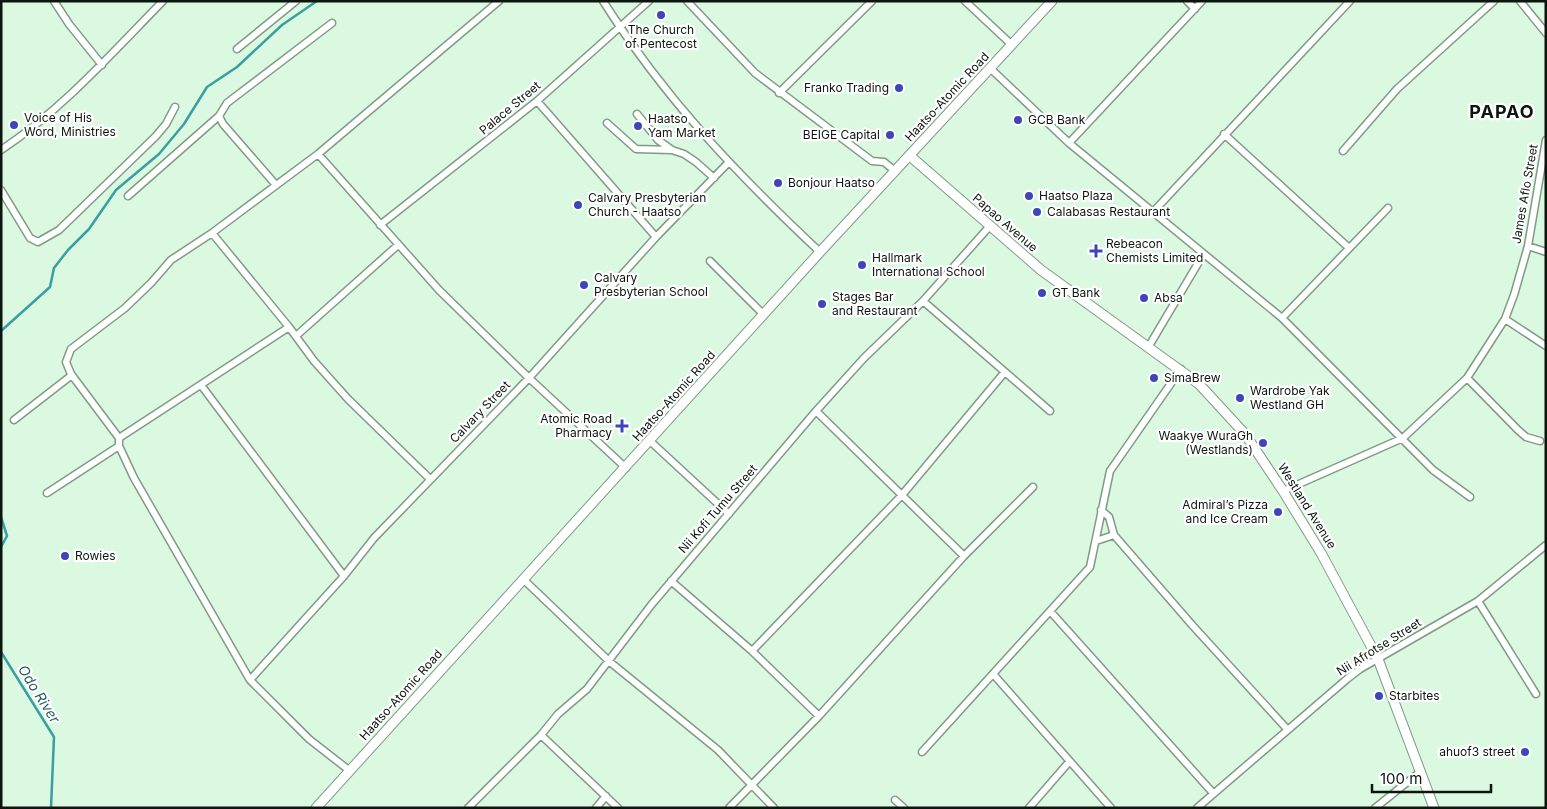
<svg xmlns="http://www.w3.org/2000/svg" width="1547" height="809" font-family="Inter,sans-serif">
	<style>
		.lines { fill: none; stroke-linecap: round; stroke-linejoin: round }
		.stream { stroke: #399fa2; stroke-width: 2.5 }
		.minor-casing { stroke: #809b85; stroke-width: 9 }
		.tertiary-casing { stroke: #809b85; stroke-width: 11 }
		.secondary-casing { stroke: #809b85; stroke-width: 11 }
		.minor { stroke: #fff; stroke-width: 6 }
		.tertiary { stroke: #fff; stroke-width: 9 }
		.secondary { stroke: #fff; stroke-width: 9 }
		.poi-dot { fill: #3e45b9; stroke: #fff; stroke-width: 2 }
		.labels { text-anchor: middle; stroke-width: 4.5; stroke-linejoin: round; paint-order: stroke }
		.poi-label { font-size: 12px; fill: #0c160e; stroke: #fff; text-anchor: start }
		.street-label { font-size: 12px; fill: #0c160e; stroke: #fff }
		.water-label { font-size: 14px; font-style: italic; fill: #225c5f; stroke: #fff }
		.district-label { font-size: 18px; font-weight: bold; letter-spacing: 1px; fill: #0c160e; stroke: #fff }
	</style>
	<rect width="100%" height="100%" fill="#dbf8e0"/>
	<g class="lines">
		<path class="stream" d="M1 331 50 287 54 268 68 250 89 229 116 190 159 154 184 124 207 87 237 67 282 25 317 1
			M1 517 7 536 1 547
			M1 652 54 737 51 808"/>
		<defs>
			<path id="minor" d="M54 1 69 24 102 65
				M603 1C665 99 736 173 820 252
				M687 1 755 73 872 161 884 162 895 171
				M965 1 1012 45
				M1187 1 1195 9
				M1520 1 1546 33
				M237 49 296 1
				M991 69 1069 143 1282 318 1433 470 1470 497
				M779 93 872 1
				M537 101 656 237
				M637 114 658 140 672 150 684 154 696 162 714 178
				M219 116 223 124 276 185
				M607 123 636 149 672 150
				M1224 134 1348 247
				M1069 143 1202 1
				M1 150C63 109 112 53 163 1
				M1343 151 1397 89 1494 1
				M318 154 439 290 529 378 626 468
				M1 190 30 238 38 242 59 230 156 136 166 124 175 107
				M128 196 219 116 227 103 332 23
				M1153 212 1350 1
				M380 225 537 101 649 1
				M212 233 289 327 314 361 348 399 430 479
				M1528 246 1546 252
				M710 261 764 315
				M923 301 1050 411
				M1282 318 1388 208
				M1505 319 1546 346
				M296 336 398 245
				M1149 346 1203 255
				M1467 378 1518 430 1526 437 1540 441
				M201 385 344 576
				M816 411 964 556
				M14 420 72 375
				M119 438 289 327
				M650 441 729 514
				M1283 491 1403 438 1467 378 1505 319 1514 295 1528 246 1546 140
				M47 493 119 446
				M1101 510 1109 517 1114 535 1193 626 1287 729
				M1096 541 1114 535
				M523 579 610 662 718 750 774 808
				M671 581 752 651 819 716
				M1478 601 1536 694
				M1050 611 1213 793
				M752 651 902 495 1004 373
				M994 675 1111 808
				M250 680 344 576 374 538 529 378 656 237 728 163
				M541 735 618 808
				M922 752 1090 567 1110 471 1181 369
				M350 771 309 739 250 680 134 478 119 446V438L71 374 66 362 71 349 125 308 151 283 171 260 212 233 318 154 499 1
				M895 800 904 808
				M468 808 541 735 558 714 587 689 652 604 816 411 864 358 923 301 989 227
				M596 808 606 796
				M729 808 819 716 964 556 1033 487
				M1029 808 1069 762
				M1197 808 1347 679 1360 669 1478 601 1546 545
				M1375 808 1420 772"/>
			<path id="tertiary" d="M910 156 1041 270 1199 384 1245 434 1283 491 1321 553 1378 659 1434 808"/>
			<path id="secondary" d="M316 808 820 252 1052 1"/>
		</defs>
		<use href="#minor" class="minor-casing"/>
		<use href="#tertiary" class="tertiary-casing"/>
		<use href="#secondary" class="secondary-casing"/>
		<use href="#minor" class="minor"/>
		<use href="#tertiary" class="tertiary"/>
		<use href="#secondary" class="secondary"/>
	</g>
	<g class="poi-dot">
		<circle cx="661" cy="15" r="5"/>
		<circle cx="899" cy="88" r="5"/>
		<circle cx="1018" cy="120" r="5"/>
		<circle cx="14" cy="125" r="5"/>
		<circle cx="638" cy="126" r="5"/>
		<circle cx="890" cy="135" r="5"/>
		<circle cx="778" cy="183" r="5"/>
		<circle cx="1029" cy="196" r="5"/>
		<circle cx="578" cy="205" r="5"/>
		<circle cx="1037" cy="212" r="5"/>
		<path d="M1093.5 243.5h5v5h5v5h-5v5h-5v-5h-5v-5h5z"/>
		<circle cx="862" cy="265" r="5"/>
		<circle cx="584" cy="285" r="5"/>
		<circle cx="1042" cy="293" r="5"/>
		<circle cx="1144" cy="298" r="5"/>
		<circle cx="822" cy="304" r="5"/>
		<circle cx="1154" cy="378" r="5"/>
		<circle cx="1240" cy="398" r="5"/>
		<path d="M619.5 418.5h5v5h5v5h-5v5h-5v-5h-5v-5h5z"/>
		<circle cx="1263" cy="443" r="5"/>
		<circle cx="1278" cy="512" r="5"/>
		<circle cx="65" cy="556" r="5"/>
		<circle cx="1379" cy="696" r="5"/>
		<circle cx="1525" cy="752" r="5"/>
	</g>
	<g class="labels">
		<g class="poi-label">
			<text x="661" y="34" text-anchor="middle">The Church<tspan x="661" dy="14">of Pentecost</tspan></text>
			<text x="889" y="92" text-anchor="end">Franko Trading</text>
			<text x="24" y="122">Voice of His<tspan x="24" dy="14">Word, Ministries</tspan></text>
			<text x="648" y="123">Haatso<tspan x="648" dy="14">Yam Market</tspan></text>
			<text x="1028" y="124">GCB Bank</text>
			<text x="880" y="139" text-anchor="end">BEIGE Capital</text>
			<text x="788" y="187">Bonjour Haatso</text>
			<text x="1039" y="200">Haatso Plaza</text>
			<text x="588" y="202">Calvary Presbyterian<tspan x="588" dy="14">Church - Haatso</tspan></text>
			<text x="1047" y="216">Calabasas Restaurant</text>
			<text x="1106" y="248">Rebeacon<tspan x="1106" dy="14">Chemists Limited</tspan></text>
			<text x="872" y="262">Hallmark<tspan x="872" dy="14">International School</tspan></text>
			<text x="594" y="282">Calvary<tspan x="594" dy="14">Presbyterian School</tspan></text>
			<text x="1052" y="297">GT Bank</text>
			<text x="832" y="301">Stages Bar<tspan x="832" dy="14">and Restaurant</tspan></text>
			<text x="1154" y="302">Absa</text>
			<text x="1164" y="382">SimaBrew</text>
			<text x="1250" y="395">Wardrobe Yak<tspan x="1250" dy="14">Westland GH</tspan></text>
			<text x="612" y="423" text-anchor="end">Atomic Road<tspan x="612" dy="14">Pharmacy</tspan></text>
			<text x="1253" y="440" text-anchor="end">Waakye WuraGh<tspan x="1253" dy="14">(Westlands)</tspan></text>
			<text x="1268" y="509" text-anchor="end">Admiral’s Pizza<tspan x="1268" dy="14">and Ice Cream</tspan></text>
			<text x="75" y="560">Rowies</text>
			<text x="1389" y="700">Starbites</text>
			<text x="1515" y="756" text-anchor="end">ahuof3 street</text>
		</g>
		<g class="street-label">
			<text transform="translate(947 97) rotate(-47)" y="4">Haatso-Atomic Road</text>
			<text transform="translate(510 108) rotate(-40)" y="4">Palace Street</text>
			<text transform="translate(1525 194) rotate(-80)" y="4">James Aflo Street</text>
			<text transform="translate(1005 223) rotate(41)" y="4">Papao Avenue</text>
			<text transform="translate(674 396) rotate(-48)" y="4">Haatso-Atomic Road</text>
			<text transform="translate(480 412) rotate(-46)" y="4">Calvary Street</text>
			<text transform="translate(1307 506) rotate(58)" y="4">Westland Avenue</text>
			<text transform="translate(718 509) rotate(-49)" y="4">Nii Kofi Tumu Street</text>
			<text transform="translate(1379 647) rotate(-32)" y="4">Nii Afrotse Street</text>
			<text transform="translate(401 695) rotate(-48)" y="4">Haatso-Atomic Road</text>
		</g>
		<g class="water-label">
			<text transform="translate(39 694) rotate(58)" y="5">Odo River</text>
		</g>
		<g class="district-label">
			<text x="1502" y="118">PAPAO</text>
		</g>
	</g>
	<rect width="1547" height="809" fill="none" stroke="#0c160e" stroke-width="5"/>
	<path d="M1372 784v8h119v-8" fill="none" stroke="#0c160e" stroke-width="2.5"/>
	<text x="1380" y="784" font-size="15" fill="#0c160e" stroke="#ffffff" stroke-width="4" paint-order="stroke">100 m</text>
</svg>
